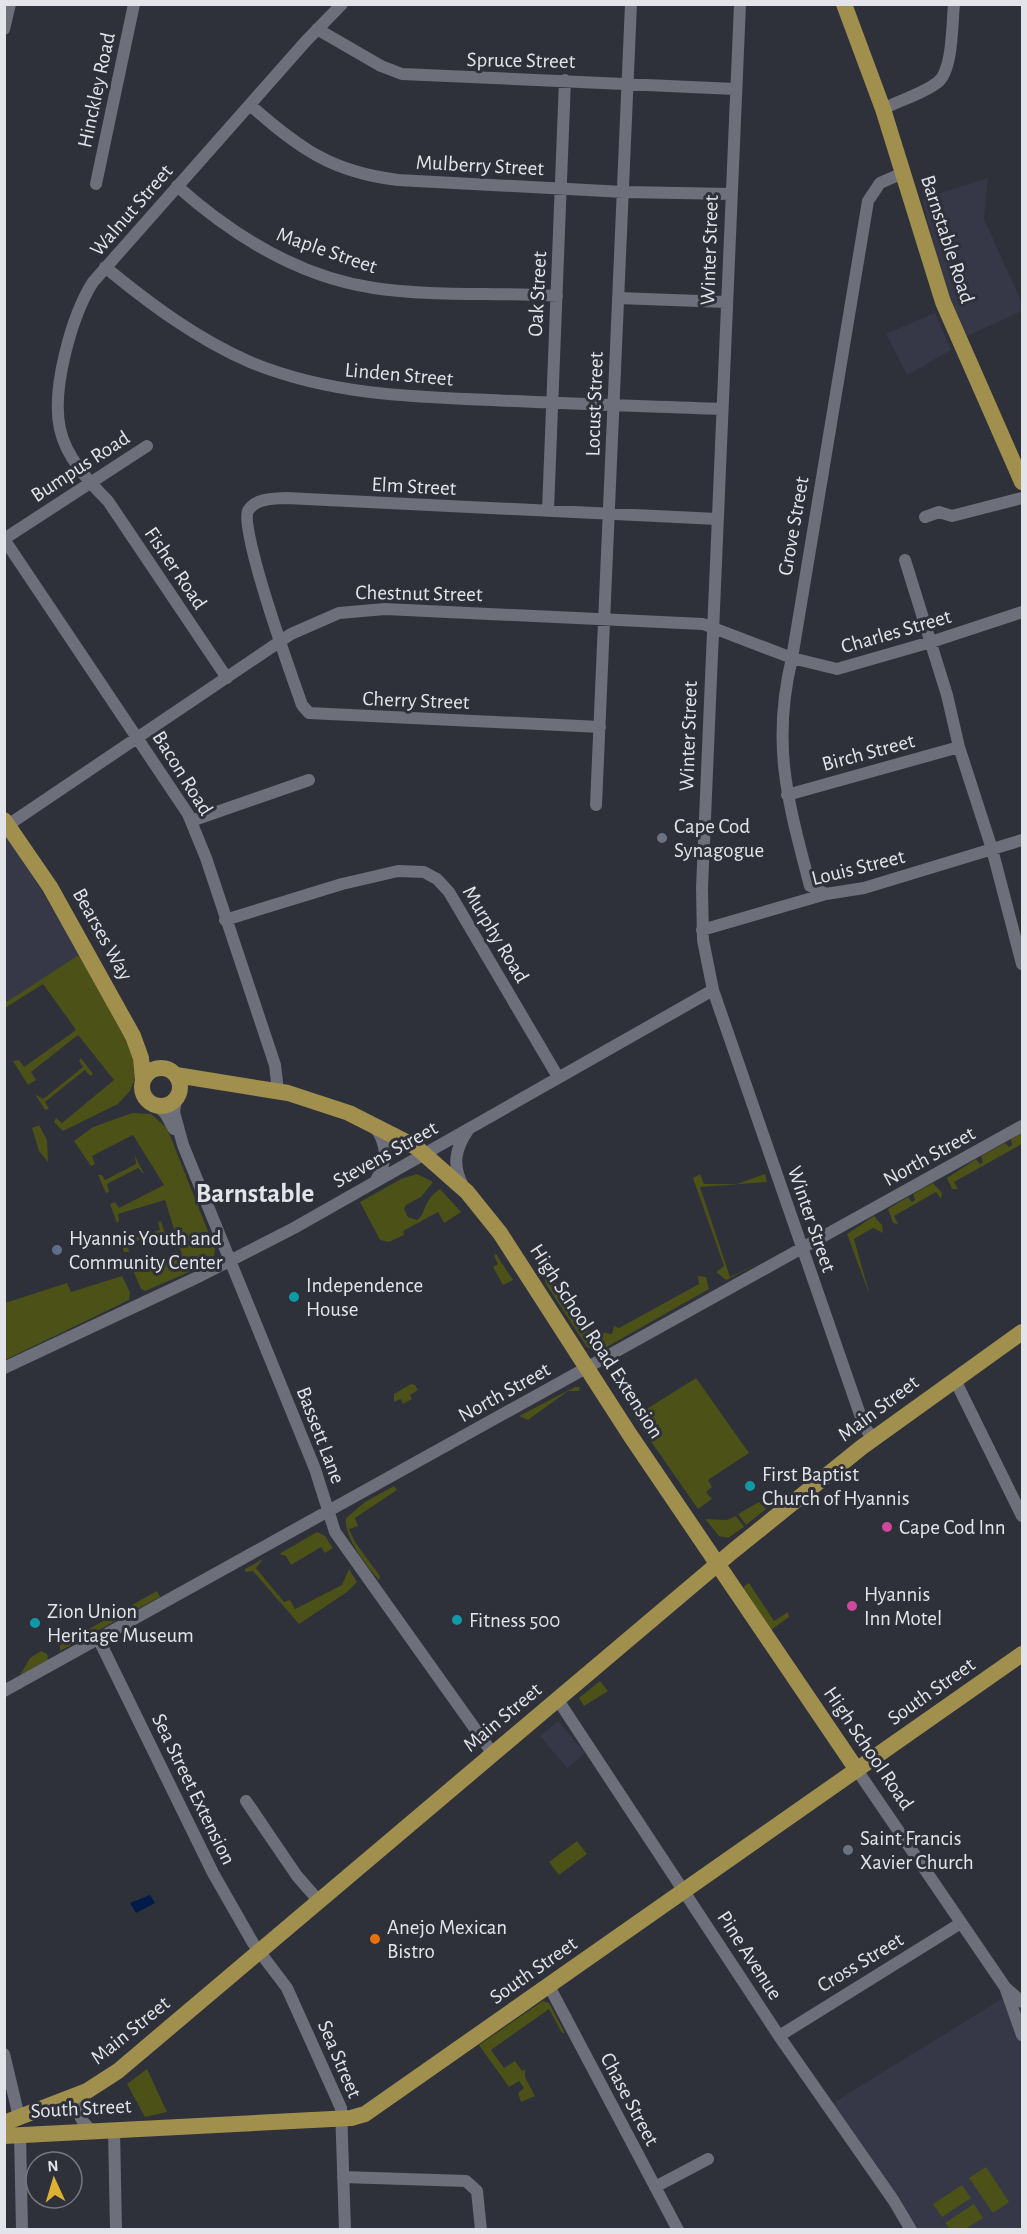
<svg xmlns="http://www.w3.org/2000/svg" width="1027" height="2234" font-family="'Alegreya Sans',sans-serif">
	<style>
		.built { fill: #363848 }
		.green { fill: #4b5117 }
		.water { fill: #001a49 }
		.lines { fill: none; stroke-linecap: round; stroke-linejoin: round }
		.minor { stroke: #6d6f7b; stroke-width: 12 }
		.major { stroke: #a18f4d; stroke-width: 16 }
		.worship-dot { fill: #6b7280; stroke: #2e303a; stroke-width: 2 }
		.service-dot { fill: #5c6f8a; stroke: #2e303a; stroke-width: 2 }
		.culture-dot { fill: #0f9aa8; stroke: #2e303a; stroke-width: 2 }
		.hotel-dot { fill: #d1479c; stroke: #2e303a; stroke-width: 2 }
		.food-dot { fill: #e8710a; stroke: #2e303a; stroke-width: 2 }
		.labels { text-anchor: middle; stroke-width: 6; stroke-linejoin: round; paint-order: stroke }
		.street-label { font-size: 21px; fill: #e3e4ea; stroke: #2e303a }
		.poi-label { font-size: 21px; fill: #e3e4ea; stroke: #2e303a; text-anchor: start }
		.district-label { font-size: 27px; font-weight: bold; fill: #e3e4ea; stroke: #2e303a }
	</style>
	<rect width="100%" height="100%" fill="#2e303a"/>
	<path class="built" d="M988 178 984 219 1022 303V311L967 336 944 284 922 199Z
		M935 313 951 350 907 375 886 334Z
		M4 830 81 955 4 1007Z
		M558 1721 585 1753 567 1768 540 1736Z
		M1010 1994 1022 1996V2229H916L901 2199 833 2103Z"/>
	<path class="green" d="M77 956 81 957 135 1055 136 1076 130 1091 118 1104 63 1131 54 1122 56 1118 62 1123 114 1080 78 1035 31 1072 36 1080 28 1085 13 1061 19 1060 24 1067 76 1030 43 984 5 1008V1003Z
		M81 1058 93 1074 90 1076 85 1070 45 1102 49 1109 45 1110 35 1094 43 1099 83 1067 79 1061Z
		M132 1113 151 1114 167 1128 215 1249 214 1257 210 1263 145 1291 141 1289 130 1263H133L135 1270 182 1255 165 1200 118 1214 119 1221 117 1223 110 1204 115 1202 119 1208 164 1185 133 1135 92 1156 95 1164 91 1166 74 1141 93 1127Z
		M39 1125 47 1140 48 1162 39 1151 32 1128Z
		M1022 1133V1144L954 1182 958 1189H952L947 1178 976 1159 980 1164 983 1162 981 1156 1005 1143 1009 1147 1012 1145 1011 1139Z
		M135 1156 144 1174 138 1168 107 1184 109 1192 106 1193 98 1175H102L105 1180 136 1164Z
		M417 1174 433 1182 421 1197 406 1205 404 1209 408 1217 417 1220C427 1213 422 1201 440 1189L461 1212 444 1223 438 1212 403 1231 404 1235 389 1242 380 1240 360 1202 401 1179Z
		M700 1174 704 1184H737L765 1174 767 1182 700 1187 730 1277 771 1257 726 1280 716 1272 724 1266 693 1178Z
		M933 1183 942 1193 941 1199 936 1192 894 1216 898 1224 893 1223 888 1209 908 1197 912 1202 915 1200 913 1194Z
		M874 1216 882 1225 883 1233 873 1228 854 1239 870 1296 847 1234Z
		M161 1221 167 1240 164 1241 162 1233 127 1244 129 1252H124L119 1234 123 1232 126 1240 160 1230 158 1222Z
		M496 1254 513 1280 503 1285 493 1267 498 1264 494 1256Z
		M552 1269 558 1271 552 1277 579 1318 586 1316 584 1330 612 1334 614 1326 619 1328 699 1284 698 1276 706 1277 709 1289 603 1349 595 1351 587 1347 546 1284 544 1276Z
		M122 1276 130 1292 129 1300 5 1360V1303L67 1283 71 1292Z
		M696 1378 749 1453 708 1480 712 1487 706 1492 712 1499 698 1509 634 1417Z
		M411 1384 415 1385 418 1390 410 1395 412 1399 403 1404 401 1399 394 1402V1394Z
		M575 1387H580L579 1391H568L528 1420 519 1416Z
		M394 1486 397 1490 355 1518 358 1526 349 1529 355 1542 380 1576 379 1580C366 1565 344 1538 346 1518L365 1502Z
		M759 1502 766 1509 746 1525 738 1514Z
		M736 1516 744 1527 728 1538 719 1536 705 1519 727 1520Z
		M317 1532 325 1536 333 1548 325 1553 321 1547 291 1565 286 1556 279 1554Z
		M263 1559 256 1568 284 1602 290 1600 295 1609 342 1585 349 1569 357 1582 347 1592 299 1624 253 1571 245 1572V1569Z
		M749 1583 774 1621 788 1612 789 1617 771 1630 743 1587Z
		M157 1591 160 1597 60 1651V1645Z
		M41 1651 47 1654 48 1660 20 1675 30 1658Z
		M600 1681 608 1691 584 1706 579 1698Z
		M577 1841 587 1854 559 1875 549 1862Z
		M543 2001 549 2003 565 2033H562L549 2009 491 2050 504 2068 515 2061 522 2071 525 2069V2077L535 2096 521 2102 518 2093 524 2088 519 2081 509 2087 479 2045Z
		M147 2069 167 2112 145 2117 127 2084Z
		M986 2167 1009 2202 993 2213 969 2178Z
		M962 2185 971 2198 942 2217 933 2204Z
		M974 2204 983 2218 965 2229H950L945 2223Z"/>
	<path class="water" d="M150 1895 155 1903 136 1913 130 1903Z"/>
	<g class="lines">
		<path class="minor" d="M740 4 702 888 703 940 713 990 864 1426 873 1439
			M4 29 10 4
			M317 29 381 66 402 74 735 89
			M250 105C299 148 331 172 398 180L624 192 731 194
			M883 109C900 100 923 94 938 82 953 70 952 23 954 4
			M96 184 134 4
			M177 186C232 235 299 277 374 288 434 297 496 292 557 296
			M105 267C150 304 197 339 250 362 327 394 408 397 491 400 568 404 645 406 722 409
			M618 298 726 302
			M548 510 565 80
			M925 517 939 512 952 516 1022 498
			M4 539 188 814 206 858 275 1065 278 1091
			M4 539 147 446
			M905 560 947 695 959 747 992 849 1022 964
			M227 678 108 501C89 482 66 457 60 429 51 389 72 315 93 282L306 41 342 4
			M600 727 309 713 302 705C292 677 239 529 248 511 255 498 273 499 286 498L717 519
			M787 795 959 747
			M596 805C607 538 619 271 631 4
			M191 821 309 780
			M8 825 291 634 339 613 385 609 703 624 792 658 837 669 931 642 1022 612
			M826 894 810 886C788 802 771 745 792 658L868 201 880 183 903 173
			M225 920 342 884 398 871 424 872 437 879 449 892 558 1077
			M702 930 826 894 864 888 1022 840
			M176 1099 174 1112 183 1145 315 1469 335 1532 493 1754
			M157 1106 165 1113 174 1129
			M375 1182C387 1162 389 1147 375 1127
			M463 1186C452 1165 455 1149 468 1130
			M4 1368 200 1276 294 1228 713 990
			M955 1380 1022 1516
			M99 1640 213 1873 253 1943 287 1988 341 2108 345 2230
			M4 1691 1022 1126
			M558 1700 779 2036 894 2201 911 2230
			M857 1770 1005 1987 1022 2035
			M246 1801 297 1876 319 1901
			M549 1986 678 2230
			M1006 1988 1022 2002
			M779 2036 961 1923
			M4 2054 19 2117
			M87 2091C74 2108 77 2118 92 2131
			M114 2129 116 2230
			M20 2134 22 2230
			M343 2177 466 2181 477 2191 481 2230
			M655 2187 708 2159"/>
		<path class="major" d="M844 4 883 109 943 302 1022 482
			M4 820 50 887 133 1036 141 1058 143 1079
			M142 1087a19 19 0 1 1 38 0a19 19 0 1 1-38 0Z
			M176 1075 288 1093 349 1113 416 1147 467 1192 500 1233 630 1435 857 1770
			M4 2123 87 2091 118 2071 733 1551 862 1447 1022 1332
			M4 2136 351 2118 365 2114 1022 1654"/>
	</g>
	<g class="worship-dot">
		<circle cx="662" cy="838" r="6"/>
		<circle cx="848" cy="1850" r="6"/>
	</g>
	<circle class="service-dot" cx="57" cy="1250" r="6"/>
	<g class="culture-dot">
		<circle cx="294" cy="1297" r="6"/>
		<circle cx="750" cy="1486" r="6"/>
		<circle cx="457" cy="1620" r="6"/>
		<circle cx="35" cy="1623" r="6"/>
	</g>
	<g class="hotel-dot">
		<circle cx="887" cy="1527" r="6"/>
		<circle cx="852" cy="1606" r="6"/>
	</g>
	<circle class="food-dot" cx="375" cy="1939" r="6"/>
	<g class="labels">
		<g class="street-label">
			<text transform="translate(521 60) rotate(1)" y="7">Spruce Street</text>
			<text transform="translate(96 90) rotate(-78)" y="7">Hinckley Road</text>
			<text transform="translate(480 165) rotate(3)" y="7">Mulberry Street</text>
			<text transform="translate(131 210) rotate(-49)" y="7">Walnut Street</text>
			<text transform="translate(948 239) rotate(72)" y="7">Barnstable Road</text>
			<text transform="translate(327 250) rotate(19)" y="7">Maple Street</text>
			<text transform="translate(709 250) rotate(-88)" y="7">Winter Street</text>
			<text transform="translate(537 294) rotate(-87)" y="7">Oak Street</text>
			<text transform="translate(399 374) rotate(5)" y="7">Linden Street</text>
			<text transform="translate(594 404) rotate(-88)" y="7">Locust Street</text>
			<text transform="translate(80 466) rotate(-33)" y="7">Bumpus Road</text>
			<text transform="translate(414 486) rotate(3)" y="7">Elm Street</text>
			<text transform="translate(793 526) rotate(-80)" y="7">Grove Street</text>
			<text transform="translate(176 568) rotate(56)" y="7">Fisher Road</text>
			<text transform="translate(419 593) rotate(1)" y="7">Chestnut Street</text>
			<text transform="translate(896 631) rotate(-16)" y="7">Charles Street</text>
			<text transform="translate(416 700) rotate(2)" y="7">Cherry Street</text>
			<text transform="translate(688 736) rotate(-88)" y="7">Winter Street</text>
			<text transform="translate(868 752) rotate(-15)" y="7">Birch Street</text>
			<text transform="translate(183 773) rotate(58)" y="7">Bacon Road</text>
			<text transform="translate(858 867) rotate(-14)" y="7">Louis Street</text>
			<text transform="translate(103 934) rotate(61)" y="7">Bearses Way</text>
			<text transform="translate(496 934) rotate(59)" y="7">Murphy Road</text>
			<text transform="translate(385 1154) rotate(-29)" y="7">Stevens Street</text>
			<text transform="translate(929 1156) rotate(-29)" y="7">North Street</text>
			<text transform="translate(812 1219) rotate(71)" y="7">Winter Street</text>
			<text transform="translate(597 1341) rotate(57)" y="7">High School Road Extension</text>
			<text transform="translate(504 1392) rotate(-29)" y="7">North Street</text>
			<text transform="translate(878 1408) rotate(-37)" y="7">Main Street</text>
			<text transform="translate(321 1435) rotate(69)" y="7">Bassett Lane</text>
			<text transform="translate(931 1691) rotate(-35)" y="7">South Street</text>
			<text transform="translate(502 1717) rotate(-40)" y="7">Main Street</text>
			<text transform="translate(869 1748) rotate(56)" y="7">High School Road</text>
			<text transform="translate(194 1789) rotate(64)" y="7">Sea Street Extension</text>
			<text transform="translate(750 1955) rotate(57)" y="7">Pine Avenue</text>
			<text transform="translate(860 1962) rotate(-31)" y="7">Cross Street</text>
			<text transform="translate(533 1970) rotate(-35)" y="7">South Street</text>
			<text transform="translate(130 2030) rotate(-39)" y="7">Main Street</text>
			<text transform="translate(340 2059) rotate(67)" y="7">Sea Street</text>
			<text transform="translate(630 2099) rotate(62)" y="7">Chase Street</text>
			<text transform="translate(81 2108) rotate(-3)" y="7">South Street</text>
		</g>
		<g class="poi-label">
			<text x="674" y="833">Cape Cod<tspan x="674" dy="24">Synagogue</tspan></text>
			<text x="69" y="1245">Hyannis Youth and<tspan x="69" dy="24">Community Center</tspan></text>
			<text x="306" y="1292">Independence<tspan x="306" dy="24">House</tspan></text>
			<text x="762" y="1481">First Baptist<tspan x="762" dy="24">Church of Hyannis</tspan></text>
			<text x="899" y="1534">Cape Cod Inn</text>
			<text x="864" y="1601">Hyannis<tspan x="864" dy="24">Inn Motel</tspan></text>
			<text x="47" y="1618">Zion Union<tspan x="47" dy="24">Heritage Museum</tspan></text>
			<text x="469" y="1627">Fitness 500</text>
			<text x="860" y="1845">Saint Francis<tspan x="860" dy="24">Xavier Church</tspan></text>
			<text x="387" y="1934">Anejo Mexican<tspan x="387" dy="24">Bistro</tspan></text>
		</g>
		<g class="district-label">
			<text x="255" y="1202">Barnstable</text>
		</g>
	</g>
	<rect width="1027" height="2234" fill="none" stroke="#e3e4ea" stroke-width="12"/>
	<g transform="translate(54 2180) rotate(356)"><circle r="28" fill="#2e303a" stroke="#767880" stroke-width="1.5"/>
	<path d="M0-4.5L10 22L0 15L-10 22Z" fill="#ddb233"/>
	<text y="-9" font-size="16" font-weight="bold" text-anchor="middle" fill="#e3e4ea">N</text>
	</g>
</svg>
